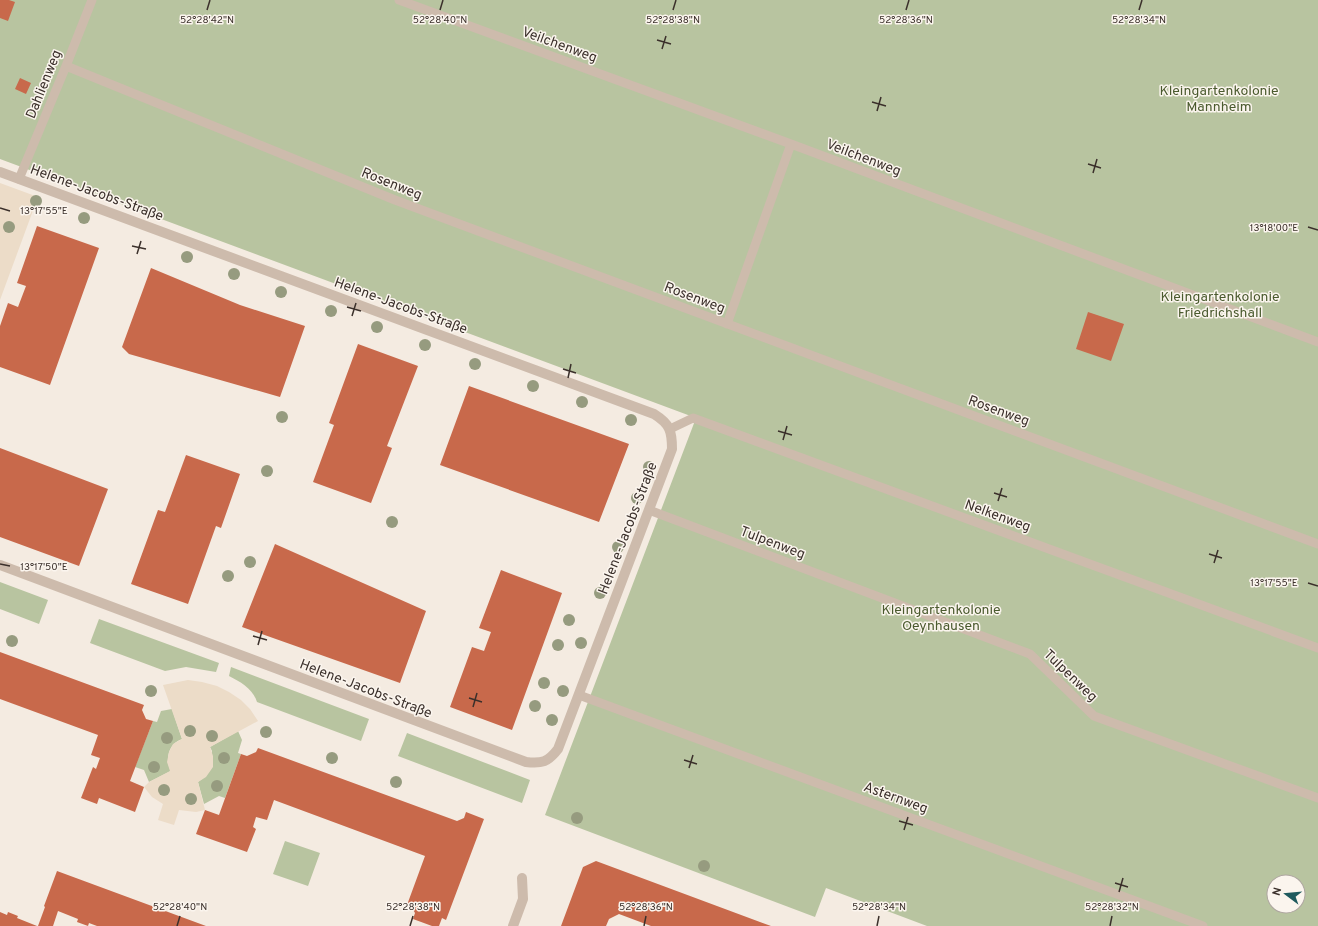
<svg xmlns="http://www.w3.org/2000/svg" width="1318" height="926" font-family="Overpass,sans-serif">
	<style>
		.green { fill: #b8c4a0; fill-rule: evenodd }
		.plaza { fill: #ecdcc8 }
		.building { fill: #c8694b }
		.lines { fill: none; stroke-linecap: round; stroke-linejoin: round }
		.lane { stroke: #cdbbac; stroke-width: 9 }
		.street { stroke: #cdbbac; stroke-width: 10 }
		.tree { fill: #969b7f }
		.ticks { fill: none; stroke: #3b302b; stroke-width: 1.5 }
		.labels { text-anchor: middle; stroke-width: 3; stroke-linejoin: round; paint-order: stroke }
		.street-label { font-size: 14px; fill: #3b302b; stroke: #fbf5ee }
		.park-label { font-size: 14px; fill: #4a5a2e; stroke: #fbf5ee }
		.ticks-label { font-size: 10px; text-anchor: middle; fill: #3b302b; stroke: #fbf5ee; stroke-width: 3; stroke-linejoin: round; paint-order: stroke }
	</style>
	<rect width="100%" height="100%" fill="#f4ebe1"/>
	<path class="green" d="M0 0H1318V926H927L826 888 815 917 545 815 696 418 0 159ZM1274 882H1298V906H1274Z
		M0 582 48 600 39 624 0 609Z
		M99 619 219 663 216 672 186 667 165 671 90 643Z
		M231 667 369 719 361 741 257 702C253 689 241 682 229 676Z
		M172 709 182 739C168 744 165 759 171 771L149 782 144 770 135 767 153 721 157 722 161 711Z
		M238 731 242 740 238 753 241 754 225 798 219 796 204 804 198 782 206 776 212 751 210 747Z
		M407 733 530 780 522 803 398 756Z
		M285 841 320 853 308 886 273 874Z"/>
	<path class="plaza" d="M0 183 38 197 0 300Z
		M188 680 202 682 217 686 229 692 241 700 250 709 258 721 210 747 213 756V767L206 777 198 782 205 810 196 812 179 810 174 825 158 820 163 804 152 797 144 787 149 782 170 771 167 762 169 752 173 744 182 739 163 685Z"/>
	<path class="building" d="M0 0H9L15 2 8 21 0 18Z
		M20 78 31 83 26 94 15 89Z
		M37 226 99 248 50 385 0 367V326L8 303 18 307 26 286 17 283Z
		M151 268 240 305 305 326 280 397 129 354 122 347Z
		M1088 312 1124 324 1111 361 1076 349Z
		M358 344 418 366 387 446 392 448 371 503 313 482 334 425 329 423Z
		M469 386 629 444 599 522 440 465Z
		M0 448 108 489 79 566 0 537Z
		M186 455 240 474 221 528 216 526 188 604 131 584 158 510 165 512Z
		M275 544 426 611 400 683 242 627Z
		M501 570 562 593 512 730 450 707 472 647 484 651 491 632 479 628Z
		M0 652 144 705 142 710 146 719 153 721 130 781 144 787 135 812 99 798 97 804 81 798 93 767 96 769 100 758 91 755 98 735 0 699Z
		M258 748 457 821 464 818 466 812 484 819 446 920 442 918 439 926H432L413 919 415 913 411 906 407 905 425 856 274 800 267 820 256 817 253 827 256 829 247 852 196 834 205 810 219 815 241 754 247 756 256 752Z
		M596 861 771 926H651L619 914 609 919 606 926H561L583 867Z
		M57 871 206 926H97L89 923 88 926 77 922 78 919 58 911 53 926H38L45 907 44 906Z
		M0 912 7 915 8 912 18 916 17 918 37 926H0Z"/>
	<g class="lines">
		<path class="lane" d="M399 0 791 144 1318 342
			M66 66 395 200 1318 544
			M19 179 66 66 92 0
			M727 324 791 144
			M670 429 693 418 1318 648
			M649 510 1030 654 1094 716 1318 798
			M579 695 1203 926"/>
		<path class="street" d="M0 172 654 414C670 424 672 431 672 449L558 749C548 762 542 764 526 762L0 565
			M513 926 523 899 522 878"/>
	</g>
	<g class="tree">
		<circle cx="36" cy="201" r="6"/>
		<circle cx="84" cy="218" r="6"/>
		<circle cx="9" cy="227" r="6"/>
		<circle cx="187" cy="257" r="6"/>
		<circle cx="234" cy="274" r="6"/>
		<circle cx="281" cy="292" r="6"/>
		<circle cx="331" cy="311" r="6"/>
		<circle cx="377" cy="327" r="6"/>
		<circle cx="425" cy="345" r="6"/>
		<circle cx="475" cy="364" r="6"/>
		<circle cx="533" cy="386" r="6"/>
		<circle cx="582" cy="402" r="6"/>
		<circle cx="282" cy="417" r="6"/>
		<circle cx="631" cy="420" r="6"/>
		<circle cx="649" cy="467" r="6"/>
		<circle cx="267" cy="471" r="6"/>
		<circle cx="637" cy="498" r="6"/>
		<circle cx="392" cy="522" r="6"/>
		<circle cx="618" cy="547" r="6"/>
		<circle cx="250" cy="562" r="6"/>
		<circle cx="228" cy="576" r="6"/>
		<circle cx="600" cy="593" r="6"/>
		<circle cx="569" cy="620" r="6"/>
		<circle cx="12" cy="641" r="6"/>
		<circle cx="581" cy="643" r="6"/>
		<circle cx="558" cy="645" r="6"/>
		<circle cx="544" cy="683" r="6"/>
		<circle cx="151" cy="691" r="6"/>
		<circle cx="563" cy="691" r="6"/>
		<circle cx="535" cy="706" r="6"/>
		<circle cx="552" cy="720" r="6"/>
		<circle cx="190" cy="731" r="6"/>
		<circle cx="266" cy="732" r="6"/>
		<circle cx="212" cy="736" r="6"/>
		<circle cx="167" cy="738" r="6"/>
		<circle cx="224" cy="758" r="6"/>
		<circle cx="332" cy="758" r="6"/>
		<circle cx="154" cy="767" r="6"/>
		<circle cx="396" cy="782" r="6"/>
		<circle cx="217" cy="786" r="6"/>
		<circle cx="164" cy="790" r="6"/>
		<circle cx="191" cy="799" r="6"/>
		<circle cx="577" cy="818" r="6"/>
		<circle cx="704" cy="866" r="6"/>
	</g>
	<path class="ticks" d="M207 10 210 0M440 10 443 0M673 10 676 0M906 10 909 0M1139 10 1142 0M657 40 671 44M662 49 666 36M872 102 886 106M877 111 881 97M1088 164 1101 168M1093 173 1097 159M0 208 10 211M1308 227 1318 230M132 246 146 249M137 254 141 241M347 307 361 311M352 316 356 303M563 369 576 373M568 378 571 364M778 431 792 435M783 440 787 426M994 493 1007 497M998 501 1002 488M1209 554 1222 558M1214 563 1218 550M0 564 10 566M1308 583 1318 586M253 636 267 640M258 645 262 631M469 698 482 702M473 707 477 693M684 760 697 764M689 768 693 755M899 821 913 825M904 830 908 817M1115 883 1128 887M1119 892 1123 878M177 926 180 916M410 926 413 916M644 926 646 916M877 926 879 916M1110 926 1112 916"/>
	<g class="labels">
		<g class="street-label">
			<text transform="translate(560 44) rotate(20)" y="5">Veilchenweg</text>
			<text transform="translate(43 84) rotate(-68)" y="5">Dahlienweg</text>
			<text transform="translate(864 157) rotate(21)" y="5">Veilchenweg</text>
			<text transform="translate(392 183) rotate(22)" y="5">Rosenweg</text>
			<text transform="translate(97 192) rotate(20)" y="5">Helene-Jacobs-Straße</text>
			<text transform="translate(695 297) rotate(21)" y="5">Rosenweg</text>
			<text transform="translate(401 305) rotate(20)" y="5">Helene-Jacobs-Straße</text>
			<text transform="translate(999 410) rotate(20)" y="5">Rosenweg</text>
			<text transform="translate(998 515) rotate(20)" y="5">Nelkenweg</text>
			<text transform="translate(627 528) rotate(-69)" y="5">Helene-Jacobs-Straße</text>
			<text transform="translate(773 542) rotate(21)" y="5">Tulpenweg</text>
			<text transform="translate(1071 675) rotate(44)" y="5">Tulpenweg</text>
			<text transform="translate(366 688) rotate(21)" y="5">Helene-Jacobs-Straße</text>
			<text transform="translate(896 797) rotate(20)" y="5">Asternweg</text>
		</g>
		<g class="park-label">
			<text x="1219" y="95">Kleingartenkolonie<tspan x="1219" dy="16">Mannheim</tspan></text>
			<text x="1220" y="301">Kleingartenkolonie<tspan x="1220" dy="16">Friedrichshall</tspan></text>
			<text x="941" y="614">Kleingartenkolonie<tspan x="941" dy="16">Oeynhausen</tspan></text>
		</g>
	</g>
	<g class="ticks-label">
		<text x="207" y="23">52°28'42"N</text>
		<text x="440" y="23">52°28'40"N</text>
		<text x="673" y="23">52°28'38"N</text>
		<text x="906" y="23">52°28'36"N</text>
		<text x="1139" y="23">52°28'34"N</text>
		<text x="44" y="214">13°17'55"E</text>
		<text x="1274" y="231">13°18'00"E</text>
		<text x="44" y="570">13°17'50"E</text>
		<text x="1274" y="586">13°17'55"E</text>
		<text x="180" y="910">52°28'40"N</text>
		<text x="413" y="910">52°28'38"N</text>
		<text x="646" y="910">52°28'36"N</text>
		<text x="879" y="910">52°28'34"N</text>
		<text x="1112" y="910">52°28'32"N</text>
	</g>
	<g transform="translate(1286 894) rotate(286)"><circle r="19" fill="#fbf5ee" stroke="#aea6a0"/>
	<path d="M0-3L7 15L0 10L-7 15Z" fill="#1f5a5e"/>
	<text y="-6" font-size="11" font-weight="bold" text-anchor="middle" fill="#3b302b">N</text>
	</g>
</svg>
